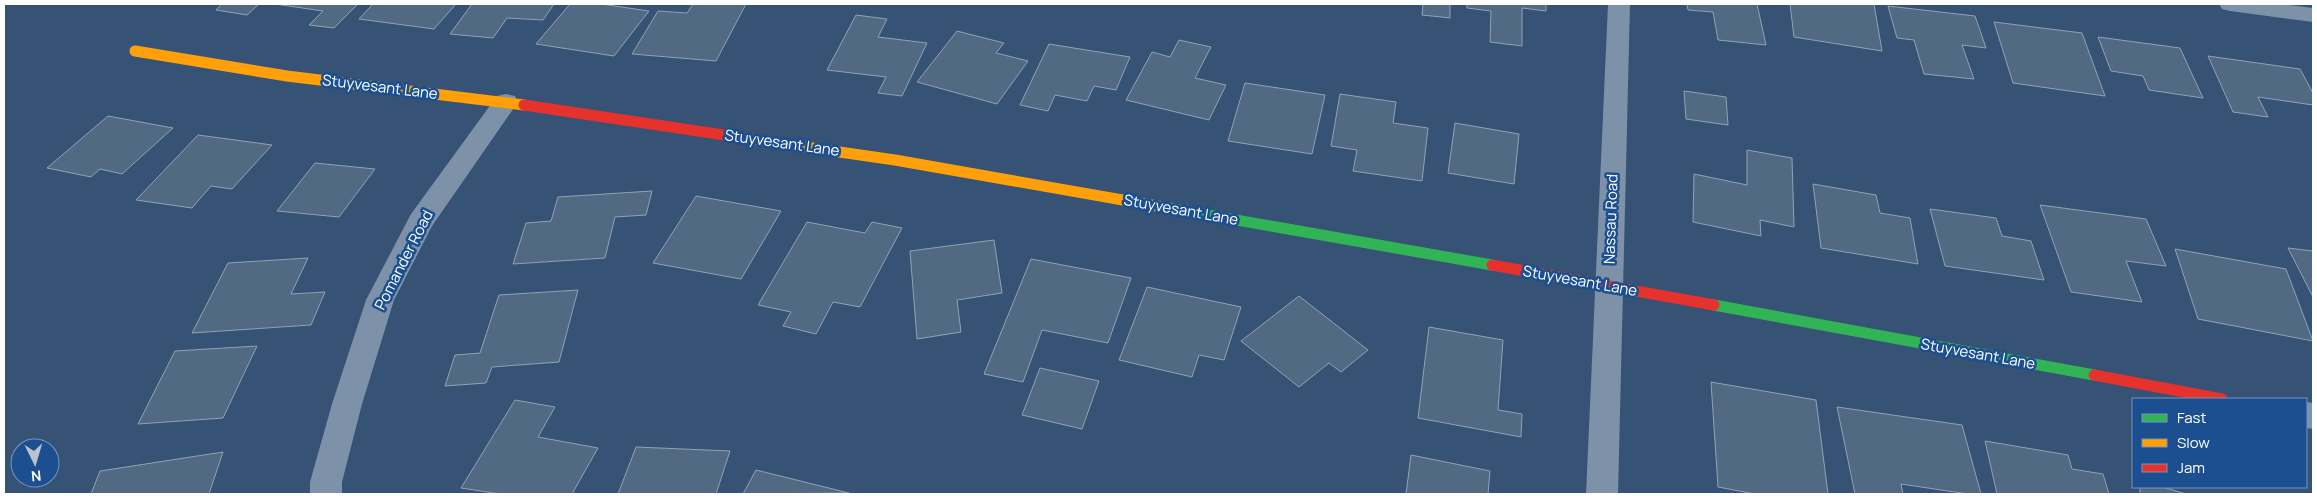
<svg xmlns="http://www.w3.org/2000/svg" width="2317" height="498" font-family="Manrope,sans-serif">
	<style>
		.building { fill: #526984; stroke: #92a2b6 }
		.lines { fill: none; stroke-linecap: round; stroke-linejoin: round }
		.street { fill: #7d92a8; fill-rule: evenodd }
		.fast { stroke: #30b455; stroke-width: 11 }
		.slow { stroke: #ff9f0a; stroke-width: 11 }
		.jam { stroke: #e5322d; stroke-width: 11 }
		.labels { text-anchor: middle; stroke-width: 5; stroke-linejoin: round; paint-order: stroke }
		.street-label { font-size: 15px; fill: #fff; stroke: #1b4f8f }
	</style>
	<rect width="100%" height="100%" fill="#365274"/>
	<path class="building" d="M222 4H259L247 15 216 10Z
		M275 4H358L334 28 309 25 323 11Z
		M373 4H456L434 29 359 19Z
		M472 4H554L543 20 507 18 493 38 450 34Z
		M570 4H601L649 11 614 56 536 44Z
		M693 4H746L716 61 632 54 658 11 687 13Z
		M1423 4H1450V18L1422 15Z
		M1467 4H1546V11L1522 8V46L1490 42 1491 11 1467 8Z
		M1687 4H1757L1766 45 1718 40 1713 12 1688 10Z
		M1790 4H1874L1882 51 1794 37Z
		M1888 6 1975 16 1986 48 1962 45 1974 79 1924 74 1914 40 1897 38Z
		M856 15 887 19 878 37 927 43 902 96 878 93 886 77 827 70Z
		M1994 22 2082 33 2105 96 2013 83Z
		M957 31 1004 43 996 53 1028 61 997 104 917 82Z
		M2098 37 2180 48 2203 98 2149 90 2143 76 2111 71Z
		M1179 40 1211 47 1195 78 1226 85 1209 120 1126 100 1152 52 1170 57Z
		M1049 44 1130 57 1116 90 1094 86 1087 101 1055 95 1048 111 1020 105Z
		M2208 56 2300 69 2313 93V105L2258 97 2268 117 2233 112Z
		M1245 83 1325 95 1312 154 1228 141Z
		M1684 91 1726 97 1728 125 1686 119Z
		M1340 94 1396 102 1393 123 1428 128 1422 181 1353 171 1357 150 1331 146Z
		M108 116 173 128 122 174 100 169 91 177 47 168Z
		M1455 123 1519 134 1514 184 1448 173Z
		M198 135 272 145 232 189 211 186 192 208 136 200Z
		M1747 150 1792 158 1794 227 1760 220 1761 236 1693 222 1694 174 1747 185Z
		M315 163 375 169 339 217 277 211Z
		M1813 184 1876 195 1880 213 1910 218 1918 264 1821 248Z
		M652 191 646 215 615 217 605 258 513 264 526 223 551 221 558 197Z
		M696 196 781 211 741 279 653 263Z
		M2040 205 2146 219 2166 266 2126 261 2142 302 2071 292Z
		M1930 209 1996 218 2002 236 2031 241 2044 280 1945 266Z
		M807 222 865 233 872 222 902 228 860 307 833 302 816 334 783 326 791 312 758 305Z
		M994 240 1002 293 957 300 961 332 917 339 910 251Z
		M2288 248 2313 251V297Z
		M2175 249 2286 269 2313 341 2198 319Z
		M308 258 291 294 325 292 311 325 192 333 228 263Z
		M1031 259 1131 278 1108 343 1042 330 1023 382 984 374Z
		M1147 287 1241 307 1224 360 1199 355 1192 377 1119 360Z
		M578 290 559 362 492 367 486 383 445 386 455 355 480 353 499 295Z
		M1299 296 1368 350 1341 372 1329 363 1299 387 1241 341Z
		M1429 327 1503 340 1498 410 1522 414 1521 437 1418 418Z
		M257 346 223 418 138 424 175 351Z
		M1040 368 1099 381 1082 429 1022 415Z
		M1711 382 1816 400 1828 494H1755L1718 487Z
		M515 400 555 407 538 437 598 448 572 494H500L461 488Z
		M1837 407 1962 425 1981 494H1968L1901 484 1903 494H1855Z
		M1985 441 2068 455 2072 469 2103 474 2109 494H1997Z
		M636 447 730 451 716 494H618Z
		M223 452 209 494H91L100 471Z
		M1411 455 1490 471 1488 494H1406Z
		M756 470 849 493 743 494Z
		M2140 487H2163L2186 494H2140Z"/>
	<g class="lines">
		<path class="street" d="M1608 4H1630L1618 494H1586Z
			M2219 4H2283L2313 8V22L2230 11 2222 9Z
			M506 94 515 96 518 102 432 226 394 300 362 404 342 482V494H310V482L332 404 366 300 411 214 497 96Z
			M2306 402 2313 403V429L2306 428Z"/>
		<path class="fast" d="M1157 206 1492 265
			M1714 305 2094 375"/>
		<path class="slow" d="M135 51 287 76 524 105
			M784 144 895 160 1157 206"/>
		<path class="jam" d="M524 105 784 144
			M1492 265 1714 305
			M2094 375 2222 399"/>
	</g>
	<g class="labels">
		<g class="street-label">
			<text transform="translate(380 87) rotate(7)" y="5">Stuyvesant Lane</text>
			<text transform="translate(782 143) rotate(8)" y="5">Stuyvesant Lane</text>
			<text transform="translate(1181 210) rotate(10)" y="5">Stuyvesant Lane</text>
			<text transform="translate(1611 219) rotate(-88)" y="5">Nassau Road</text>
			<text transform="translate(404 260) rotate(-63)" y="5">Pomander Road</text>
			<text transform="translate(1580 281) rotate(10)" y="5">Stuyvesant Lane</text>
			<text transform="translate(1978 354) rotate(10)" y="5">Stuyvesant Lane</text>
		</g>
	</g>
	<rect width="2317" height="498" fill="none" stroke="#ffffff" stroke-width="10"/>
	<rect x="2132" y="398" width="175" height="90" fill="#1b4f8f" stroke="#7695bc"/>
	<rect x="2142" y="414" width="25" height="8" fill="#30b455" stroke="#7695bc"/>
	<text x="2177" y="423" font-size="15" fill="#ffffff">Fast</text>
	<rect x="2142" y="439" width="25" height="8" fill="#ff9f0a" stroke="#7695bc"/>
	<text x="2177" y="448" font-size="15" fill="#ffffff">Slow</text>
	<rect x="2142" y="464" width="25" height="8" fill="#e5322d" stroke="#7695bc"/>
	<text x="2177" y="473" font-size="15" fill="#ffffff">Jam</text>
	<g transform="translate(35 463) rotate(175)"><circle r="24" fill="#1b4f8f" stroke="#7695bc"/>
	<path d="M0-4L9 19L0 12L-9 19Z" fill="#b9c2ce"/>
	<text y="-8" font-size="14" font-weight="bold" text-anchor="middle" fill="#ffffff">N</text>
	</g>
</svg>
